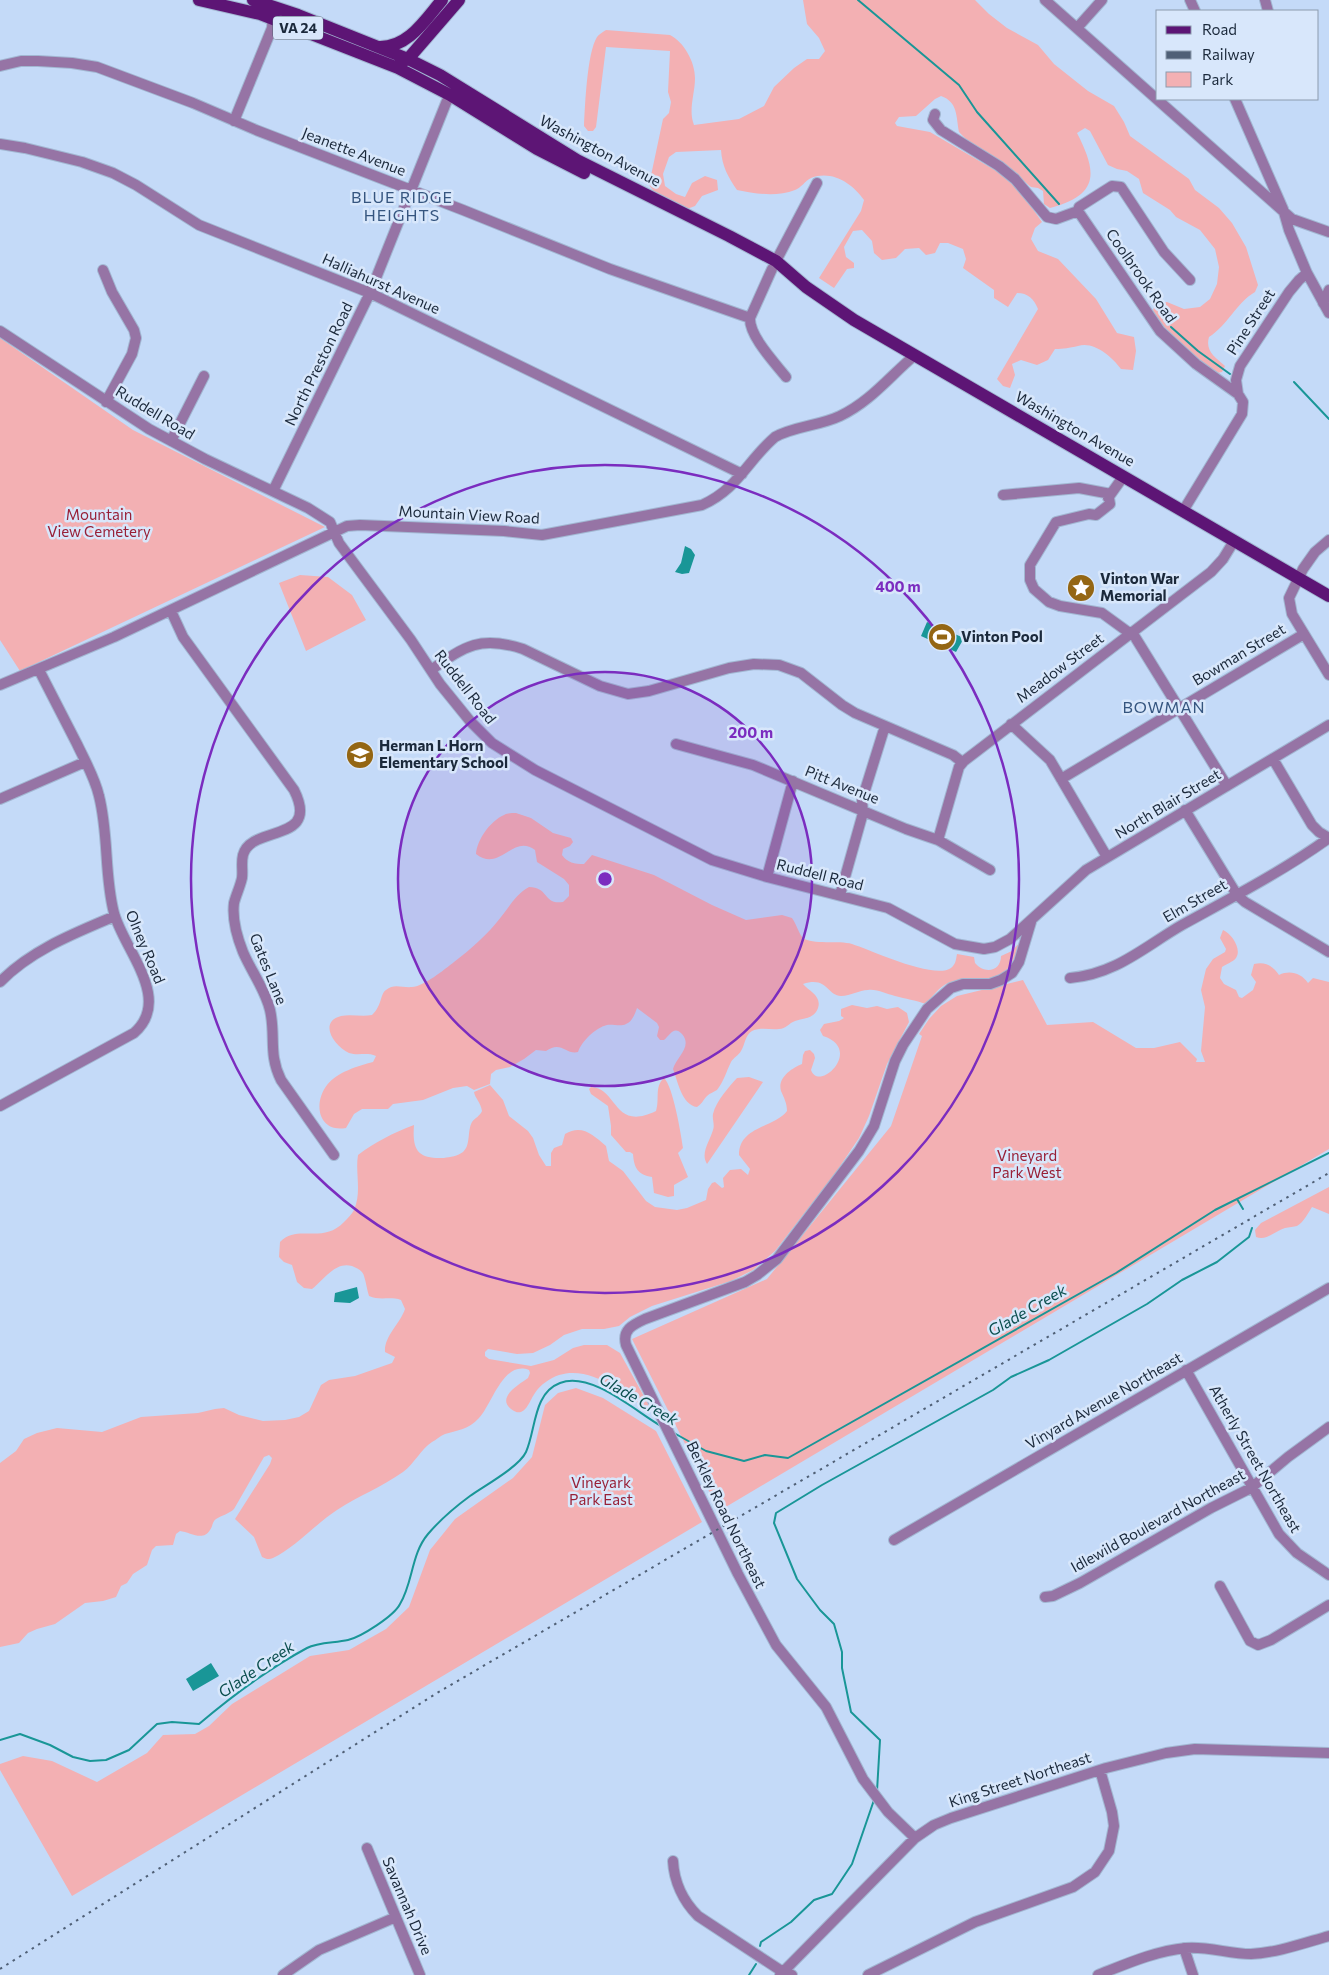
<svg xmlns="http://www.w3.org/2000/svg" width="1329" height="1975" font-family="Commissioner,sans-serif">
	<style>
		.green { fill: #f3b0b3 }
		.water { fill: #199697 }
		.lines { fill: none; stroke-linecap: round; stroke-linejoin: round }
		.stream { stroke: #199697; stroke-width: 2 }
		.minor-casing { stroke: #a2b7d2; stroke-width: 12 }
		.major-casing { stroke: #a2b7d2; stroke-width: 14 }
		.minor { stroke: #9674a5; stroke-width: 10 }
		.major { stroke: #5d1575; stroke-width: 12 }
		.rail { stroke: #506076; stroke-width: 2; stroke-dasharray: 2.5 5; stroke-linecap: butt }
		.ring { fill: none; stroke: #7b2cbf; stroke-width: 2.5 }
		.labels { text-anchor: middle; stroke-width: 5; stroke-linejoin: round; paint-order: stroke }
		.shield { fill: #d8e7fb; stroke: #546275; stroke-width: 1 }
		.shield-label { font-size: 14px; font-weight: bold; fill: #1b293b }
		.street-label { font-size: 15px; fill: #1b293b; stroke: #d8e7fb }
		.park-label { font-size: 15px; fill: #982037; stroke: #d8e7fb }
		.poi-label { font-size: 15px; font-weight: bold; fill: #1b293b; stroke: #d8e7fb; text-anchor: start }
		.neighbourhood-label { font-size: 16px; letter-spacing: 1px; fill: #35557f; stroke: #d8e7fb }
		.water-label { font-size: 16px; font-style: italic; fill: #0c4f4f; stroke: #d8e7fb }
		.centre { fill: #7b2cbf; stroke: #d8e7fb; stroke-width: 2.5 }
		.ring-label { font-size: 15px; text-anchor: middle; font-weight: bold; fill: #7b2cbf; stroke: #d8e7fb; stroke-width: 5; stroke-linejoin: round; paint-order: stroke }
	</style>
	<rect width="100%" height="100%" fill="#c4daf8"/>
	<path class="green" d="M803 0H975L989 14 1007 28 1038 45 1054 64 1088 91 1114 106 1124 122 1130 136 1189 179 1195 190 1219 208 1232 223 1246 247 1258 285 1255 292C1236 303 1228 325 1209 337 1205 351 1215 357 1225 366L1222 372 1217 373C1193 355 1165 337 1153 310L1156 303 1167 302 1184 309 1200 307 1210 299 1217 284 1219 267 1215 249 1200 230 1176 217 1170 210 1143 193 1139 179 1127 171 1117 169 1108 165 1090 131 1085 128 1077 133C1097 172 1100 195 1050 208L1044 204 1043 191 1038 188 1031 187 1007 167 968 141 959 132C956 116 958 102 941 96L935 99 916 116 899 117 895 123 897 126 930 132 998 172 1021 192 1042 222 1035 228 1031 239 1038 251 1058 259 1096 299 1117 333 1134 337 1136 351 1133 370 1121 369C1112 357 1094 341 1078 346 1069 348 1064 349 1055 349L1048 360 1037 365 1021 360 1012 364 1015 375 1010 388 1003 386 997 379 1038 309C1034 299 1028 293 1017 293L1008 307 994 298V290L963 268 966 259 963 249 948 243H940L935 253 926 255 919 248 905 249 896 258 882 260 874 253 872 241 862 230 853 231 844 247 846 257 854 263V268L847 269 834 288 819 278 861 211 864 200C852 183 832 170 811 178 805 181 801 188 795 190 777 197 756 194 737 190 728 177 722 166 721 150L676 152 669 157 663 174 665 186 676 194 685 197 692 183 705 176 717 180 718 190 702 196 695 206 687 209 655 193 649 185 663 119 669 113 671 102 668 92 670 51 606 47 596 127 593 131H588L584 126C585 106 587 53 597 37 599 34 603 32 606 30L670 35C684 42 695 62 695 78 695 94 688 110 694 125L739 119 764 106 774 87 794 68 807 59H819L825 51 819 38 807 24Z
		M0 338 133 430 325 527 20 671 0 640Z
		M300 575 328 577 352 595 366 620 306 651 279 583Z
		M516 813 531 818 553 833 571 838 573 842 570 846 563 849 562 855C568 863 574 864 584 864L592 855 654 875 712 905 746 920 782 915 792 918C796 923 799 934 803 938 812 945 839 940 852 944 871 950 934 980 951 968 956 964 956 959 957 954L974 957 975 963C984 974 1001 972 1001 956L1012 951 1021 941C1010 971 1005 980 971 980 964 980 955 980 948 983 939 987 932 997 926 1004 915 1000 906 999 895 996 886 994 878 989 868 990 859 990 851 996 841 996 827 996 828 976 803 984 809 991 822 996 818 1008 814 1019 804 1018 795 1021 789 1023 786 1029 779 1029 770 1030 761 1027 752 1031 745 1035 745 1045 741 1051 739 1055 733 1058 731 1062 726 1072 724 1081 717 1090 714 1092 710 1093 707 1096 703 1100 702 1104 697 1107 682 1105 678 1082 673 1069 676 1057 693 1047 682 1034 674 1025 670 1035 664 1040H660L657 1036 659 1027 657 1023 637 1008C635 1014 632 1022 626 1024 621 1027 613 1024 607 1025 595 1028 582 1041 578 1052 566 1055 561 1040 546 1051L536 1050 524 1059 510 1067 496 1070 491 1074 490 1084 474 1090 467 1086 453 1088 423 1100 393 1104 388 1109H362L354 1114 346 1128C318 1133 313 1103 327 1085 337 1072 358 1066 373 1062L376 1056C367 1052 358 1056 349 1053 334 1046 318 1022 341 1016 351 1014 362 1017 372 1015 382 1006 380 994 386 990 394 983 402 988 412 987 423 987 445 969 454 962 471 949 488 934 501 917 510 906 516 894 529 887 549 887 543 905 563 902L569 896V885L564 879 537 862 535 850C513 833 500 873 476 854 477 840 490 821 504 815 507 813 512 813 516 813Z
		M1223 930C1232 934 1242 949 1236 958 1233 962 1226 964 1222 967L1220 978 1224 984 1236 990 1239 997 1242 998 1253 990 1256 982 1251 975 1254 964C1265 961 1273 966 1279 975 1290 970 1301 973 1308 983L1313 978 1329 982V1149L719 1511 632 1339 767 1279 891 1126 922 1036 919 1034 929 1019 941 1006 957 996 1023 980 1047 1025 1093 1022 1136 1048H1154L1180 1042 1197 1059 1196 1062H1205L1201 1051 1205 1007 1201 990 1206 969 1213 959 1225 952 1226 949 1220 938Z
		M852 1005 867 1008 877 1006 887 1009 898 1007 907 1013 909 1022 887 1064 869 1116 859 1138 834 1175 775 1251 753 1270 731 1281 652 1306 630 1317 619 1326 604 1329H582L564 1335 550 1345 533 1353 517 1354 488 1349 485 1352V1356L489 1359 531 1366 554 1360 573 1348 584 1345H607L620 1353 651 1409 649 1411C625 1394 592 1365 559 1375 550 1378 540 1385 535 1393 529 1401 525 1420 511 1409 496 1397 520 1384 528 1378L530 1373 529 1370C503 1360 492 1405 479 1418 468 1430 458 1430 445 1434 440 1436 436 1440 432 1442 421 1449 414 1464 403 1472 382 1487 358 1496 337 1510 317 1523 293 1549 273 1558 269 1560 266 1559 262 1557L254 1537 235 1519 270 1464 272 1458 269 1455 264 1457 234 1509C229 1514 222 1515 216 1519 212 1522 213 1526 210 1530 203 1542 190 1532 180 1531L176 1534 173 1545 156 1546 152 1550 147 1565 133 1574 127 1583 121 1586 116 1597 103 1601 85 1603 55 1624 37 1629 28 1633 19 1643 0 1647V1463L16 1451 24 1439 37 1433 57 1428 102 1432 141 1417 198 1413 215 1409 224 1408 239 1415 263 1421 285 1420 299 1417 309 1411 321 1385 329 1380 355 1376 392 1363 395 1357 385 1352C384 1336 400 1324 405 1309L401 1300C390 1296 380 1301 369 1296 367 1290 366 1282 364 1276 363 1271 357 1268 352 1266 335 1261 324 1280 312 1289L304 1288 297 1282 292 1265 284 1262 279 1257 280 1242C298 1223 322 1245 344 1222 348 1218 352 1214 354 1210 362 1192 355 1173 358 1155 375 1142 393 1133 414 1125 412 1151 418 1159 444 1158 450 1157 458 1156 463 1152 471 1145 467 1131 472 1122 475 1118 480 1116 482 1111 481 1103 475 1098 474 1092L490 1085 503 1100 509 1116 528 1131 533 1138 539 1155 546 1166H551V1153L554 1148 562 1145 565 1134C582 1124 593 1135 606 1146L609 1161 623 1171 646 1201 655 1207 677 1210 687 1208 706 1200 708 1189 712 1183 715 1182 722 1188 724 1187 723 1178 730 1170 741 1169 748 1175 750 1169 739 1155C739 1126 774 1128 787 1111 787 1103 784 1098 781 1091 777 1078 792 1068 802 1064L803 1055 805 1051 810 1050 814 1054 815 1058 811 1070C819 1093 864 1049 823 1036L820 1030 824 1024 839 1021 844 1018 841 1016V1009Z
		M749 1077 763 1082 707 1164C700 1153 710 1141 713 1130 715 1125 712 1119 713 1114 716 1101 729 1087 737 1078Z
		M664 1078C673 1086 681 1134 683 1148L678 1153 688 1177 674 1185V1196L668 1197 654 1193 652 1177C638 1175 634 1168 633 1154L630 1152H626L611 1135V1126L608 1106 591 1094 589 1089 591 1087C618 1088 613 1132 656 1111 660 1099 654 1087 664 1078Z
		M1329 1187V1214L1312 1207C1308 1213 1304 1222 1297 1226 1294 1227 1289 1227 1285 1228 1275 1231 1267 1241 1256 1237L1255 1230 1261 1223Z
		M576 1388 603 1398 656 1431 702 1522 72 1896 0 1770V1764L23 1756 52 1761 97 1782 147 1753 163 1735 195 1734 209 1726 232 1704 310 1656 349 1650 386 1629 409 1607 430 1550 455 1519 513 1478 532 1457 545 1405 558 1393Z"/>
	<path class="water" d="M685 546 691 549 695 555 689 573 682 574 675 572 681 563Z
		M927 622 964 638 956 652 921 636Z
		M357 1287 359 1298 350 1303 334 1302 335 1293Z
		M211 1663 219 1676 193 1691 186 1679Z"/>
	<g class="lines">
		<path class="stream" d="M858 0 959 85 977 112 1059 204
			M1171 327 1198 351 1230 374
			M1294 382 1329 419
			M1237 1199 1243 1209
			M674 1433 706 1451 744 1461 765 1455 788 1458 1116 1273 1215 1210 1329 1153
			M0 1740 20 1734 50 1745 73 1757 90 1761 106 1760 129 1750 157 1724 172 1722 199 1724C232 1696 268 1669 307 1648 318 1642 335 1643 348 1640 361 1637 394 1616 400 1604 413 1583 411 1554 428 1534 440 1520 455 1507 470 1496 484 1486 519 1467 526 1452 536 1430 533 1393 560 1383 591 1371 635 1411 661 1426
			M877 1791 880 1740 851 1712 842 1668V1652L834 1624 820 1610 797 1579 774 1523 776 1513 822 1485 993 1390 1011 1377 1049 1360 1147 1304 1182 1280 1217 1262 1249 1237 1252 1228
			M760 1946 761 1942 791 1922 814 1900 832 1894 852 1864 874 1800
			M749 1975 756 1964"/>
		<defs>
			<path id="minor" d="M1045 0 1292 219 1329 232
				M1190 0 1195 11
				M1265 0 1268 11
				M1077 28 1102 0
				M0 66 21 61H38L72 63 97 67 193 103 256 130 463 210 610 269 750 318
				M1235 99 1283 209 1289 230 1307 273 1329 313
				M935 114 933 120 941 130 999 166 1015 179 1047 217 1056 219 1078 211 1079 207 1112 186 1121 187 1164 252 1190 280
				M234 121 272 28 273 12
				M0 144 25 148 82 162 113 173 136 185 199 225 370 293 742 474
				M1078 211 1160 331 1196 364 1238 394 1243 402 1242 414 1183 511
				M776 261 817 183
				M772 269 750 318C749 336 775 363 786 377
				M103 270 112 292 134 330 136 338 132 354 106 402
				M1323 303 1329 290
				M0 331 149 429 205 459 308 508 330 522 339 543 411 640 440 684 470 721 492 743 535 770 712 860 767 877 888 908 955 944 984 949 995 947 1010 939 1086 870 1329 725
				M1238 394 1236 380 1240 366 1289 292 1299 280 1307 273
				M171 441 204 376
				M273 491 370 293 446 103 450 95 457 92
				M1003 495 1079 488 1111 494
				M1108 498 1123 477
				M1109 498 1110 504 1096 515 1089 514 1056 522 1030 565V580L1034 589 1049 602 1060 606 1102 613 1135 637 1227 786
				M1329 540 1315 552 1303 569 1289 598 1292 614 1329 675
				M171 611 183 637 294 790C321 844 251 824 243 855 241 863 243 870 242 878 240 887 236 895 234 903 232 919 237 937 243 952 251 971 265 989 270 1010 276 1036 268 1054 281 1080L334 1155
				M431 670C465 646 480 635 523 649L600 686 628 694 649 691 729 668 754 664 779 665 801 673 842 705 855 713 953 755 962 762
				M0 685 114 637 347 526 360 525 504 531 542 535 702 505C738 489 747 461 775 437 795 426 819 426 840 416 870 402 890 376 915 355
				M1011 724 1050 760 1107 857
				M676 744 753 765 906 829 938 840 990 870
				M1273 759 1312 825 1319 832 1329 838
				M1061 779 1304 634
				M0 799 85 762
				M1185 810 1237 895 1245 902 1329 952
				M938 840 959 767 964 761 1211 572 1223 559 1234 541
				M767 877 793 781
				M840 895 863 813 862 800 885 726
				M1070 978C1116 974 1144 947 1182 925 1231 898 1283 871 1329 838
				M0 982C31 950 75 933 115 916
				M0 1106 134 1033C173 999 124 950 114 913 104 875 109 835 99 796 95 778 85 761 77 744 64 719 52 695 39 670
				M1186 1370 1279 1534 1297 1553 1329 1575
				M894 1540 1329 1288
				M1220 1586 1250 1641 1258 1645 1271 1640 1329 1605
				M1045 1597 1053 1596 1080 1583 1211 1508 1251 1488 1288 1457 1329 1427
				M915 1838 888 1812 863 1779 826 1707 776 1645 738 1574 626 1345C622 1330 632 1325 645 1319L745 1282 757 1275 777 1259 859 1151 874 1126 895 1061 903 1045 927 1009 951 988 963 984H990L1001 980 1012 973 1019 962 1031 922
				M367 1848 420 1975
				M673 1861C674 1881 683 1901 698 1916L783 1972 792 1975
				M1184 1948 1193 1975
				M283 1975 319 1950 396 1917
				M780 1975 915 1838 934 1825 951 1818 1106 1768 1166 1753 1195 1749 1329 1753
				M868 1975 975 1922 1073 1887 1095 1872 1109 1851 1114 1826 1112 1812 1100 1770
				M1098 1975C1126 1964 1155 1951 1186 1948 1208 1946 1229 1954 1251 1954 1276 1953 1304 1943 1329 1936"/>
			<path id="major" d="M199 0 260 14 398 68 450 95 537 149 584 173
				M253 0 298 15 408 59 440 75 577 160 729 236 776 261 806 287 854 320 1329 596
				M379 47C408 48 425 20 442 0
				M400 63 408 59 459 0"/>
		</defs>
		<use href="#minor" class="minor-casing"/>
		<use href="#major" class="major-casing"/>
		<use href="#minor" class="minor"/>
		<use href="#major" class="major"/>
		<path class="rail" d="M0 1969 437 1693 1329 1173"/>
	</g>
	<circle cx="605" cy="879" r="207" fill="#7b2cbf" fill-opacity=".12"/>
	<g class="ring">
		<circle cx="605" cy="879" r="207"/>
		<circle cx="605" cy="879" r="414"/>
	</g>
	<defs>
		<symbol id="sight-disc" viewBox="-11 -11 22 22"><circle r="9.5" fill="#946613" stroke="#d8e7fb"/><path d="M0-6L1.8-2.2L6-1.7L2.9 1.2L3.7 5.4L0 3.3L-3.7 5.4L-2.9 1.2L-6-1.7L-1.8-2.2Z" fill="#fff"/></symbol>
		<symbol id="stadium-disc" viewBox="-11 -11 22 22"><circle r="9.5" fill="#946613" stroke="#d8e7fb"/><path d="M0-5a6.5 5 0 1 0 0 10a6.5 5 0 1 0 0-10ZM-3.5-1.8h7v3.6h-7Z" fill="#fff"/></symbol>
		<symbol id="school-disc" viewBox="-11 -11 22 22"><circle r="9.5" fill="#946613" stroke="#d8e7fb"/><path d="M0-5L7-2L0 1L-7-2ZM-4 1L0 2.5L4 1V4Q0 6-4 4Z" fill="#fff"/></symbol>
	</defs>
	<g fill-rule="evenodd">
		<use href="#sight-disc" x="1065" y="572" width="32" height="32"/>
		<use href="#stadium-disc" x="926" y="621" width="32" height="32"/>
		<use href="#school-disc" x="344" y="739" width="32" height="32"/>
	</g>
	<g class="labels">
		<rect class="shield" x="273" y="16.5" width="50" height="23" rx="4"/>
		<g class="shield-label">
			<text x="298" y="33">VA 24</text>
		</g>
		<g class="street-label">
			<text transform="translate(600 151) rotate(28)" y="5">Washington Avenue</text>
			<text transform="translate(354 152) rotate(21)" y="5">Jeanette Avenue</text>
			<text transform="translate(1141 276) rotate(55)" y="5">Coolbrook Road</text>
			<text transform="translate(381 284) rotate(24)" y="5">Halliahurst Avenue</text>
			<text transform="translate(1251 322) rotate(-57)" y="5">Pine Street</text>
			<text transform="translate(319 364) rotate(-64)" y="5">North Preston Road</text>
			<text transform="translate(155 413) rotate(31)" y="5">Ruddell Road</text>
			<text transform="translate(1075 429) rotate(30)" y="5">Washington Avenue</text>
			<text transform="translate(469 515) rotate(3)" y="5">Mountain View Road</text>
			<text transform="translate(1239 655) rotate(-31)" y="5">Bowman Street</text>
			<text transform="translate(1060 668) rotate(-37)" y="5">Meadow Street</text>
			<text transform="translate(465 687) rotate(52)" y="5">Ruddell Road</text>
			<text transform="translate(842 785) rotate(22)" y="5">Pitt Avenue</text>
			<text transform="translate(1168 804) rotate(-31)" y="5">North Blair Street</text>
			<text transform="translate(820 875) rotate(14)" y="5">Ruddell Road</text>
			<text transform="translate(1195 901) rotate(-30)" y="5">Elm Street</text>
			<text transform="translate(145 947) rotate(67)" y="5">Olney Road</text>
			<text transform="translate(268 969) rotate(68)" y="5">Gates Lane</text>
			<text transform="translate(1104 1401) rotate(-30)" y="5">Vinyard Avenue Northeast</text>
			<text transform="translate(1255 1459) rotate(60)" y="5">Atherly Street Northeast</text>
			<text transform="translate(726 1515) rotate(64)" y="5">Berkley Road Northeast</text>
			<text transform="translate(1158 1521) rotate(-29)" y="5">Idlewild Boulevard Northeast</text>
			<text transform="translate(1020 1780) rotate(-18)" y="5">King Street Northeast</text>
			<text transform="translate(407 1906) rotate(67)" y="5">Savannah Drive</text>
		</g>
		<g class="park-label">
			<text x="99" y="520">Mountain<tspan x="99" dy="17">View Cemetery</tspan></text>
			<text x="1027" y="1161">Vineyard<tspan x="1027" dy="17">Park West</tspan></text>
			<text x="601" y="1488">Vineyark<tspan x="601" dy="17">Park East</tspan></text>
		</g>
		<g class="poi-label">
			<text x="1100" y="584">Vinton War<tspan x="1100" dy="17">Memorial</tspan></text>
			<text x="961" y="642">Vinton Pool</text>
			<text x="379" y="751">Herman L Horn<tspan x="379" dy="17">Elementary School</tspan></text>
		</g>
		<g class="neighbourhood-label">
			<text x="402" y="203">BLUE RIDGE<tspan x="402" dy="18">HEIGHTS</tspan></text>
			<text x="1164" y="713">BOWMAN</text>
		</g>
		<g class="water-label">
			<text transform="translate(1027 1310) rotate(-30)" y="6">Glade Creek</text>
			<text transform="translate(639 1399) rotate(30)" y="6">Glade Creek</text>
			<text transform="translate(256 1669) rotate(-34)" y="6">Glade Creek</text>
		</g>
	</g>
	<circle cx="605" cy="879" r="8" class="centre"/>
	<g class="ring-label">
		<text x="898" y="592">400 m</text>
		<text x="751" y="738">200 m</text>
	</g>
	<rect x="1156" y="10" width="162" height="90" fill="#d8e7fb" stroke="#8c9bae"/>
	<rect x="1166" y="26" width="25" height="8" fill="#5d1575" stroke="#8c9bae"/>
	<text x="1202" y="35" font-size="15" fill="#1b293b">Road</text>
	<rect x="1166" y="51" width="25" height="8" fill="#506076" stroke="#8c9bae"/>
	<text x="1202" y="60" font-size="15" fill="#1b293b">Railway</text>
	<rect x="1166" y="72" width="25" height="15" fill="#f3b0b3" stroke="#8c9bae"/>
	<text x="1202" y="85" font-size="15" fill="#1b293b">Park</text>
</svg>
